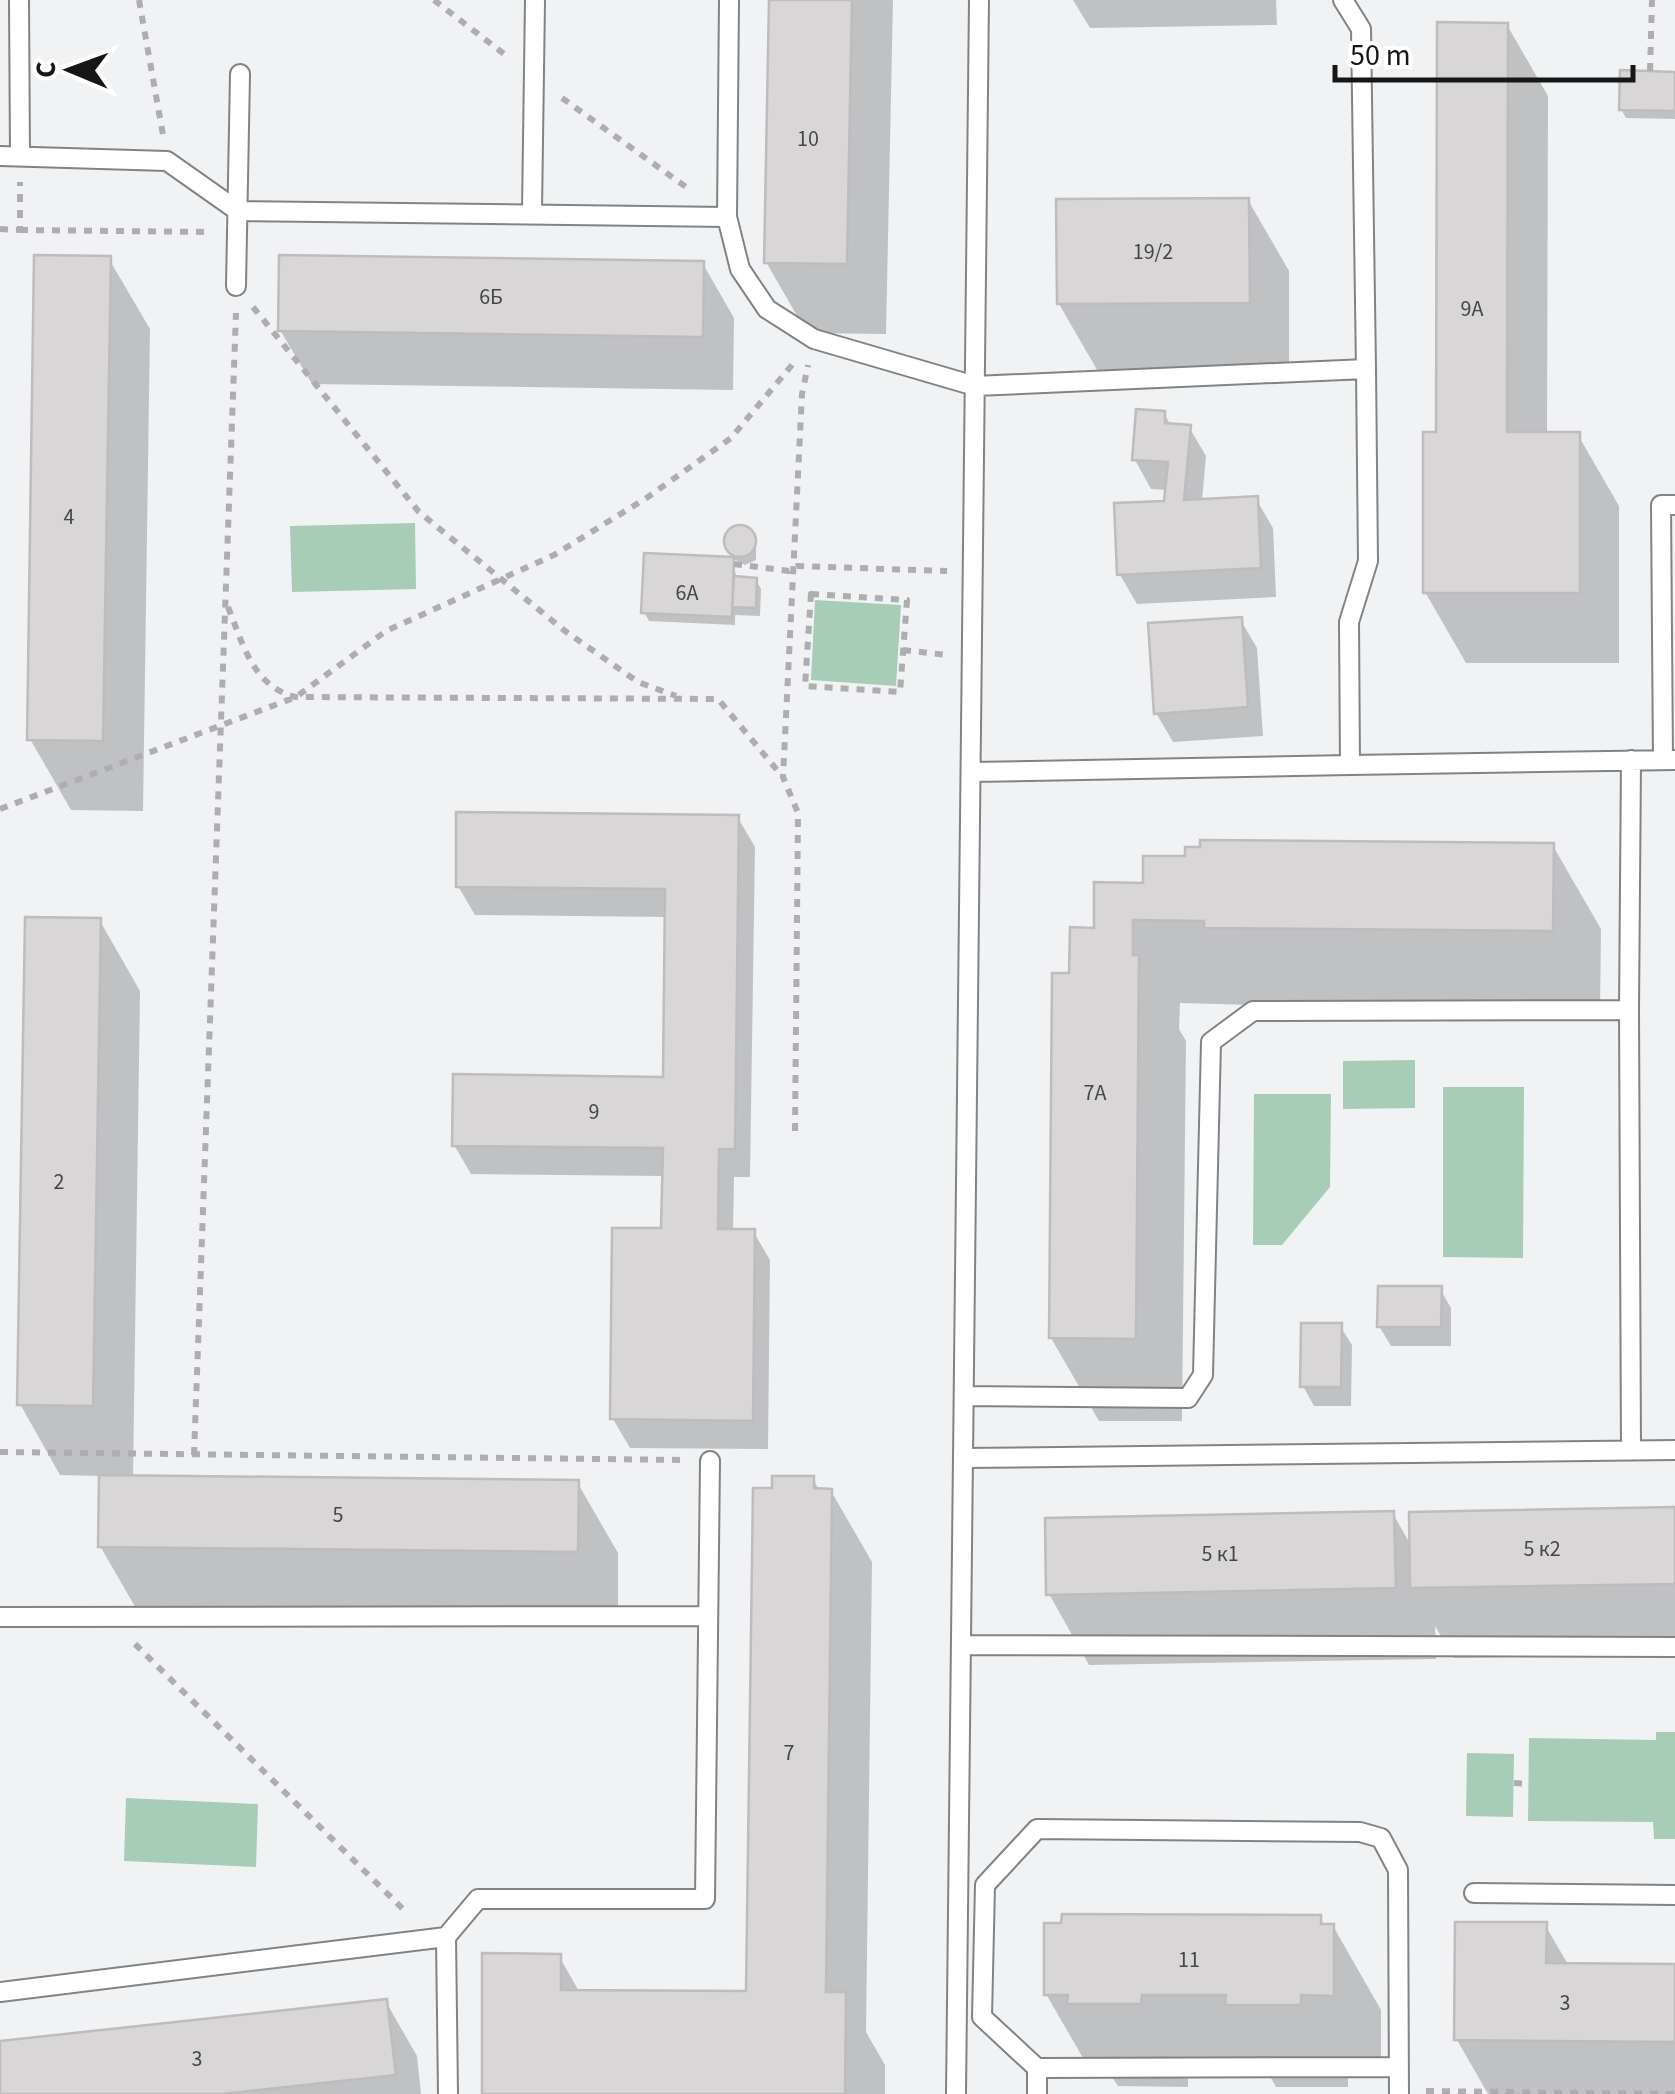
<svg xmlns="http://www.w3.org/2000/svg" width="1675" height="2094" font-family="'Source Sans 3',sans-serif">
	<style>
		.green { fill: #a7cdb6 }
		.shadow { fill: #0003 }
		.building { fill: #d8d6d7; stroke: #bebcbd; stroke-width: 2.5 }
		.lines { fill: none; stroke-linecap: round; stroke-linejoin: round }
		.lane-casing { stroke: #828384; stroke-width: 22 }
		.path { stroke: #aeaeb0; stroke-width: 6; stroke-dasharray: 8 8; stroke-linecap: butt }
		.lane { stroke: #fff; stroke-width: 18 }
		.labels { text-anchor: middle; stroke-width: 10; stroke-linejoin: round; paint-order: stroke }
		.number-label { font-size: 22px; fill: #464647 }
	</style>
	<rect width="100%" height="100%" fill="#f1f2f4"/>
	<path class="green" d="M415 523 416 589 292 592 290 526Z
		M815 600 901 605 896 686 811 680Z
		M1415 1060V1108L1343 1109V1061Z
		M1443 1087H1524L1523 1258 1443 1257Z
		M1254 1094H1331L1330 1187 1282 1245H1253Z
		M1656 1732H1675V1839H1654L1653 1822 1528 1821 1529 1738 1656 1740Z
		M1467 1753 1514 1754 1513 1817 1466 1816Z
		M126 1798 258 1804 256 1867 124 1861Z"/>
	<path class="shadow" d="M772 0H893L886 334 807 333 766 262Z
		M1073 0H1276L1277 25 1090 28Z
		M1507 25 1548 96 1547 435H1578L1619 506V663H1466L1425 592 1438 434Z
		M1675 74V119L1626 118 1621 109Z
		M1248 200 1289 271V373L1100 375 1059 304Z
		M109 259 150 329 143 811 71 810 30 739Z
		M703 264 734 318 733 390 312 384 280 330Z
		M1164 413 1171 426 1189 427 1206 456 1202 501 1256 499 1273 528 1276 597 1137 604 1120 575 1167 503 1168 490 1151 489 1135 460Z
		M737 527 750 533 756 542V560L745 565 734 559 726 541Z
		M732 559 737 579 756 580 761 589 760 616 735 615V625L649 621 644 612Z
		M1240 619 1257 648 1263 736 1173 742 1156 713Z
		M738 818 755 847 750 1177H734L733 1231H753L770 1260 768 1449 630 1448 613 1419 664 1231 665 1176 471 1174 454 1145 666 1079 667 917 475 915 458 886Z
		M1553 846 1601 929 1600 1014 1180 1003 1179 1029 1186 1041 1182 1421H1099L1051 1338 1072 976 1097 930 1146 885Z
		M100 921 140 991 133 1478 577 1482 618 1553V1623L141 1617 100 1546 101 1476 60 1475 20 1404Z
		M1440 1289 1451 1308V1346H1391L1379 1326Z
		M1340 1326 1352 1345 1351 1406H1314L1303 1386Z
		M812 1478 820 1491H831L872 1562 866 2032 885 2065V2094H484L559 1956 580 1993H748L774 1490Z
		M1675 1509V1654L1454 1658 1435 1626 1436 1659 1089 1665 1049 1594 1393 1514 1412 1547Z
		M1320 1917 1325 1927 1333 1926 1381 2010V2078H1348V2087H1276L1271 2078 1188 2077V2087L1118 2086 1112 2077H1094L1046 1994Z
		M1545 1925 1569 1966 1675 1967V2094H1488L1457 2040Z
		M386 2002 417 2056 421 2094H0V2043Z"/>
	<path class="building" d="M769 0H852L847 264 764 263Z
		M1437 22 1508 23 1507 432H1580V593H1423V432H1436Z
		M1620 70 1675 72V111L1619 110Z
		M1249 198 1250 303 1057 304 1056 199Z
		M34 255 111 256 103 741 27 740Z
		M279 255 704 261 703 337 278 331Z
		M1136 409 1165 411V423L1191 425 1184 500 1258 496 1261 568 1117 575 1114 503 1164 501 1168 462 1132 460Z
		M724 541a16 16 0 1 1 32 0a16 16 0 1 1-32 0Z
		M644 553 734 557 732 617 641 613Z
		M734 576 757 578 756 608 732 607Z
		M1242 617 1248 707 1154 714 1148 623Z
		M456 812 739 815 735 1149H719L718 1229H755L753 1421 610 1419 612 1228H661L663 1148 452 1146 453 1074 663 1077 665 889 456 887Z
		M1200 840 1554 843 1553 931 1204 928V921L1133 920V955H1139L1136 1339 1049 1338 1052 973H1069L1070 927 1094 928V882L1143 883V856H1185V847H1200Z
		M25 917 101 918 93 1406 17 1405Z
		M1378 1286H1442L1441 1327H1377Z
		M1301 1323H1342L1341 1387H1300Z
		M99 1475 579 1480 578 1552 98 1547Z
		M772 1476H814V1488L832 1489 826 1992H846L845 2094H482V1953L561 1954V1990L746 1991 753 1488H772Z
		M1675 1507V1584L1410 1588 1409 1512Z
		M1394 1511 1396 1588 1046 1595 1045 1518Z
		M1062 1914 1321 1915V1924H1334V1996L1301 1995V2005H1225L1226 1995H1142L1141 2004H1067L1068 1995H1044V1923H1061Z
		M1455 1922H1547L1546 1963 1675 1964V2042L1454 2040Z
		M387 1999 396 2075 221 2094H0V2041Z"/>
	<g class="lines">
		<defs>
			<path id="lane" d="M19 0 20 156
				M1343 0 1361 29 1366 369
				M0 156 167 161 238 211 727 217 740 269 767 309 814 339 975 386 1366 369 1368 561 1349 622 1350 765 1675 760
				M532 211 535 0
				M727 217 729 0
				M236 286 240 74
				M1663 760 1661 505H1675
				M971 772 1350 765
				M1629 1010 1631 1450
				M964 1396 1188 1398 1203 1375 1211 1042 1253 1011 1629 1010 1631 760
				M963 1458 1675 1450
				M0 1617 708 1616
				M961 1645 1675 1647
				M1474 1893 1675 1895
				M0 1992 446 1937
				M1037 2068 982 2017 985 1885 1037 1829 1360 1832 1381 1838 1398 1870 1399 2094
				M448 2094 446 1937 478 1899H705L710 1461
				M956 2094 979 0
				M1037 2094V2068L1399 2067"/>
		</defs>
		<use href="#lane" class="lane-casing"/>
		<path class="path" d="M139 0 163 135
			M434 0 508 57
			M1650 71 1652 0
			M562 98 686 187
			M0 229 20 230V182
			M20 230 208 232
			M253 307 419 512 565 631 638 682 676 696
			M734 564 789 571 797 566 947 571
			M811 594 907 600 900 692 805 686Z
			M228 607C243 644 253 687 296 697L718 699 782 776
			M903 650 947 655
			M0 809 296 697 386 631 554 555 648 497 731 438 797 359
			M795 1131 798 813 783 777 802 394 808 365
			M0 1452 684 1460
			M194 1455 236 313
			M135 1644 407 1913
			M1514 1783 1529 1784
			M1426 2091 1675 2094"/>
		<use href="#lane" class="lane"/>
	</g>
	<g class="labels">
		<g class="number-label">
			<text x="808" y="146">10</text>
			<text x="1153" y="259">19/2</text>
			<text x="491" y="304">6Б</text>
			<text x="1472" y="316">9А</text>
			<text x="69" y="524">4</text>
			<text x="687" y="600">6А</text>
			<text x="1095" y="1100">7А</text>
			<text x="594" y="1119">9</text>
			<text x="59" y="1189">2</text>
			<text x="338" y="1522">5</text>
			<text x="1542" y="1556">5 к2</text>
			<text x="1220" y="1561">5 к1</text>
			<text x="789" y="1760">7</text>
			<text x="1189" y="1967">11</text>
			<text x="1565" y="2010">3</text>
			<text x="197" y="2066">3</text>
		</g>
	</g>
	<g transform="translate(70 70) rotate(271)" stroke="#ffffff" stroke-width="8" paint-order="stroke">
	<path d="M0-8L18 38L0 25L-18 38Z" fill="#161617"/>
	<text y="-15" font-size="28" font-weight="bold" text-anchor="middle" fill="#161617">С</text>
	</g>
	<path d="M1335 65v15h298v-15" fill="none" stroke="#161617" stroke-width="5"/>
	<text x="1350" y="65" font-size="30" fill="#161617" stroke="#ffffff" stroke-width="8" paint-order="stroke">50 m</text>
</svg>
